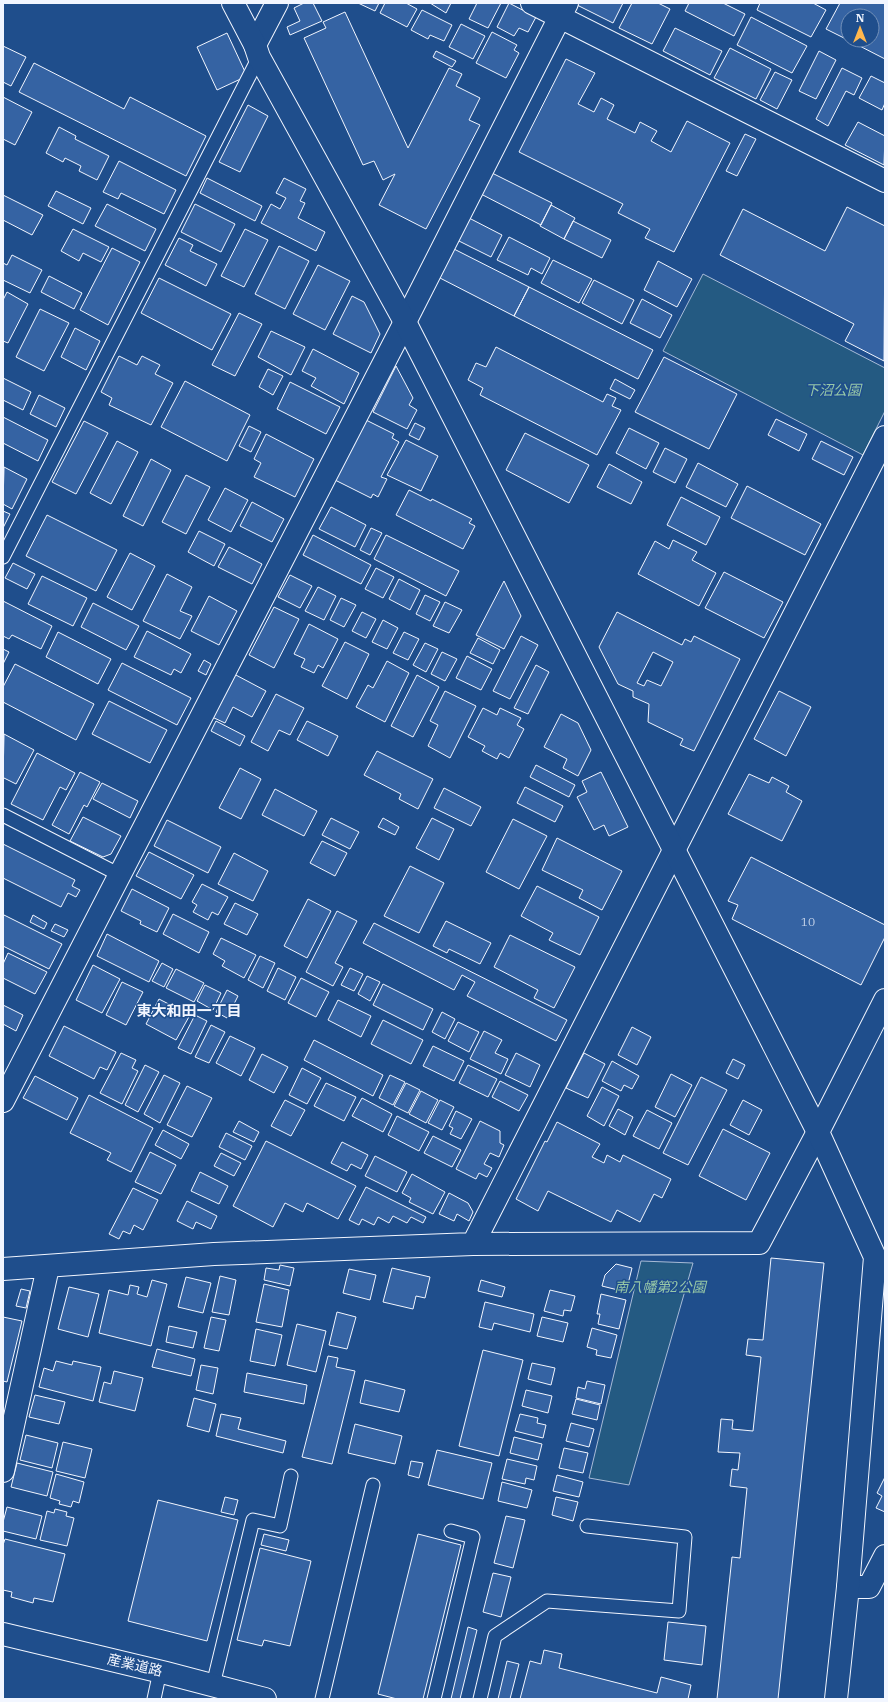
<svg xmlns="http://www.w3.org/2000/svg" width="888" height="1702" font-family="'IBM Plex Serif','Noto Sans JP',serif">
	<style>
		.green { fill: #245a82; stroke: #a8bbd7 }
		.building { fill: #3563a3; stroke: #f2f6ff; fill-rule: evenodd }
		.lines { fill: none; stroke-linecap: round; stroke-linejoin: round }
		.lane-casing { stroke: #f2f6ff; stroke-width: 15 }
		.street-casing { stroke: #f2f6ff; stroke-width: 24 }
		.secondary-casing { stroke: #f2f6ff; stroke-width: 24 }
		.primary-casing { stroke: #f2f6ff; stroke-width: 24 }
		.lane { stroke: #1f4e8c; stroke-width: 13 }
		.street { stroke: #1f4e8c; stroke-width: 22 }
		.secondary { stroke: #1f4e8c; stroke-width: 22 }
		.primary { stroke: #1f4e8c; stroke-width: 22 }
		.labels { text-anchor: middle; stroke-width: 3; stroke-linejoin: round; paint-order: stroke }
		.number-label { font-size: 12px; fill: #c3d1e8 }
		.park-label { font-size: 14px; font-style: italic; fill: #97c8a6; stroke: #1f4e8c }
		.street-label { font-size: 14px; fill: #f2f6ff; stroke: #1f4e8c }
		.neighbourhood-label { font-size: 15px; font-weight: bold; fill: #f2f6ff; stroke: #1f4e8c }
	</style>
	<rect width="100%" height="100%" fill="#1f4e8c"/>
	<path class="green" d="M703 274 885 368V411L863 455 663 351Z
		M641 1261 693 1263 629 1485 589 1478Z"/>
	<path class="building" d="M304 3H313L322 21 290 35 287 27 300 21 294 8Z
		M358 3H379L375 11Z
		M385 3H406L417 9 407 27 380 13Z
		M430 3H451L446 13Z
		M477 3H501L488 28 469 19Z
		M509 3 536 17 528 32 519 28 514 36 497 27Z
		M578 3H623L613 23 577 5Z
		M632 3H658L670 9 652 44 619 28Z
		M689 3H723L745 14 734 36 685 11Z
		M760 3H813L826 10 811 37 757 10Z
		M840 3H885V59L848 40H872V16H848V40L826 29Z
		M422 10 452 25 444 41 430 35 428 39 411 30Z
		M345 12 408 148 449 68 462 74 456 86 480 98 469 120 480 125 426 229 379 205 395 174 383 180 374 161 363 165 304 38 326 28 323 22Z
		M751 17 807 46 792 73 737 45Z
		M461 24 485 36 473 59 449 47Z
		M675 28 722 51 710 75 663 51Z
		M492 32 517 45 514 50 519 53 506 78 476 63Z
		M227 33 247 76 217 90 197 47Z
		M3 46 26 57 11 86 3 82Z
		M730 48 771 69 756 99 714 78Z
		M436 51 456 61 452 67 433 57Z
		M819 51 836 60 816 99 799 91Z
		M566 59 595 73 578 104 594 112 601 98 614 105 607 119 635 133 640 122 657 131 651 141 671 152 687 121 730 143 674 252 645 238 650 229 618 213 623 204 519 152Z
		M34 63 124 109 130 97 206 136 186 176 19 92Z
		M842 68 862 78 854 95 846 91 828 126 816 119Z
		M775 72 792 80 777 109 760 100Z
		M871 76 885 83V103L882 110 859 98Z
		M3 97 32 112 15 145 3 139Z
		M248 105 268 116 240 172 219 162Z
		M858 122 885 136 884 165 845 145Z
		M59 127 76 136 75 139 109 156 97 180 79 171 81 166 65 158 63 162 46 153Z
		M745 134 756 139 737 176 726 171Z
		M119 161 176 190 164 214 121 193 118 199 103 192Z
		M490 172 552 203 541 225 479 193Z
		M207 178 262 206 255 221 200 193Z
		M284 178 306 189 300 201 305 203 298 218 325 232 316 251 261 223 271 204 280 209 286 198 276 193Z
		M56 191 91 208 83 224 48 206Z
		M3 195 43 215 32 235 3 220Z
		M107 204 156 229 145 251 95 226Z
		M195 204 235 224 221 252 181 232Z
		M551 205 575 218 564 239 540 226Z
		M847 207 885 226 884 361 845 341 854 324 720 255 743 209 825 251Z
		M469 218 502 235 491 257 457 240Z
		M573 221 611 240 602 258 564 239Z
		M73 229 109 247 101 262 83 253 79 261 61 251Z
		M245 229 268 240 244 287 221 276Z
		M509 237 550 258 542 274 531 268 528 275 497 260Z
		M179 238 193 245 190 251 217 264 206 286 165 265Z
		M279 246 309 261 285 309 255 294Z
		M112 248 140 262 108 325 80 310Z
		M452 248 529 287 514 316 438 277Z
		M12 255 42 270 30 293 3 280V263L7 265Z
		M553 260 592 279 579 303 541 283Z
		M658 261 692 279 677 307 644 290Z
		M318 265 350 281 325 330 293 314Z
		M49 276 82 293 74 309 41 292Z
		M159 278 231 314 212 350 141 313Z
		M594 280 634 300 622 324 582 303Z
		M529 287 653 350 638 379 514 316Z
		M7 292 28 304 8 343 3 341V300Z
		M352 296 364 302 380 334 371 353 333 334Z
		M642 299 672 315 660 338 630 323Z
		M40 309 69 323 44 371 16 357Z
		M239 313 262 324 235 376 212 365Z
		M75 328 100 341 86 370 61 357Z
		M271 331 305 347 291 375 258 357Z
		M496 347 603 402 607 394 616 398 612 406 621 410 597 455 480 395 483 388 468 380 476 363 486 367Z
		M313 349 359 373 344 404 311 386 316 378 302 371Z
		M119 356 137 365 142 356 160 365 155 374 173 383 151 425 109 405 112 398 101 392Z
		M664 357 737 394 709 449 635 412Z
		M396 366 413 398 409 405 417 410 407 429 373 412Z
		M268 369 283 376 273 395 259 387Z
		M3 378 31 392 23 410 3 400Z
		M615 379 635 390 630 399 610 389Z
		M185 381 250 415 227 461 161 427Z
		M290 382 340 407 326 434 277 409Z
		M39 395 65 408 56 427 30 414Z
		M3 417 48 440 38 461 3 443Z
		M364 419 394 434 392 438 399 442 381 477 387 479 378 497 373 494 371 498 333 479Z
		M776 419 807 434 799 451 768 435Z
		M84 421 108 433 76 494 52 482Z
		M415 423 425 428 419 440 409 435Z
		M249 426 261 432 251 452 239 446Z
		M629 428 659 443 646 469 616 453Z
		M525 433 589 465 569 503 506 470Z
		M266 434 314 459 295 497 254 477 261 463 254 459Z
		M406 440 438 456 421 491 387 475Z
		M117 441 138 452 111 504 90 493Z
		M821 441 853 457 844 475 812 459Z
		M665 448 687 459 675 483 653 472Z
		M151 459 171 470 143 526 123 516Z
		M698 463 738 484 726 507 686 487Z
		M609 464 642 482 631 504 597 487Z
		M4 467 27 479 12 509 3 504Z
		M186 475 210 487 186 534 162 522Z
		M747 486 821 524 805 555 731 518Z
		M225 488 248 500 231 532 208 520Z
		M409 490 431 501 432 499 472 519 469 523 475 526 463 549 396 515Z
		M681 497 720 517 706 545 667 525Z
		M252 502 284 519 272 542 240 526Z
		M331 507 366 525 355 547 319 529Z
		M3 511 10 514 3 528Z
		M47 515 117 550 96 591 26 556Z
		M371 528 382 533 370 555 360 550Z
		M199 531 225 544 214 566 188 552Z
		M313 535 371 565 361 584 303 555Z
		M386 535 459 571 446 596 374 559Z
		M673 540 697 552 692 560 716 573 699 606 638 574 655 541 669 549Z
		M229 547 262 564 252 584 218 567Z
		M130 553 155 566 132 610 107 597Z
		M13 563 35 574 27 589 5 578Z
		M376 568 394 577 383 598 365 589Z
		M724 572 783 602 764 638 705 608Z
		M167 574 192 587 180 611 192 616 180 639 143 621Z
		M290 575 312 586 300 608 278 597Z
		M42 576 87 598 73 626 28 604Z
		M399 579 420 590 410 610 389 599Z
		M504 581 521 616 504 649 476 635Z
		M318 587 336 596 324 620 305 611Z
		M425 595 440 602 430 621 416 614Z
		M209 596 237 611 219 645 191 631Z
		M341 598 356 605 344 627 330 620Z
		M3 601 52 626 41 649 12 635 9 639 3 636Z
		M445 602 462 610 449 633 433 626Z
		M93 603 139 626 126 650 81 627Z
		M274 607 299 619 274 668 249 655Z
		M362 612 376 619 366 638 352 631Z
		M617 612 682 645 685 639 691 642 694 636 740 659 694 751 680 745 683 739 648 722 649 704 633 697V691L618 684 599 647ZM653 652 673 662 661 686 647 680 644 686 637 683Z
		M383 620 398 628 387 649 372 642Z
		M309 624 338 639 323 668 318 665 314 673 301 667 305 659 294 654Z
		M147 631 191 654 181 673 174 669 171 675 134 657Z
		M58 632 111 659 98 684 46 657Z
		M404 632 419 639 408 660 393 653Z
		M521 636 538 645 510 699 493 691Z
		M478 638 500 650 493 664 470 653Z
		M345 642 369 654 347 699 322 686Z
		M425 643 438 649 426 672 413 665Z
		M3 649 9 652 3 664Z
		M442 652 457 659 445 681 431 674Z
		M467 656 492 669 481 690 456 678Z
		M204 660 211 664 206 675 198 671Z
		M387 661 409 673 385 722 356 707 368 685 373 688Z
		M122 663 191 698 177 725 108 690Z
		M15 664 94 704 76 740 3 702V687Z
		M536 665 549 672 528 714 514 708Z
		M234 674 266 691 252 717 233 707 225 723 212 717Z
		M417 675 439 687 413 737 391 726Z
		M445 691 476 706 450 758 428 746 438 725 430 721Z
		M779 691 811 707 786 756 754 739Z
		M276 694 304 708 290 735 279 730 268 751 251 742Z
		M109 701 167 730 150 763 92 734Z
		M483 708 497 715 500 708 521 718 517 725 524 729 509 758 500 753 497 759 482 751 485 746 468 737Z
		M561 714 578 723 591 750 578 776 563 768 567 759 544 747Z
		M216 721 245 736 240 746 211 731Z
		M307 721 338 736 328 756 297 740Z
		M4 734 34 750 16 784 4 778 3 780Z
		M377 751 433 779 418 809 399 799 401 794 364 775Z
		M37 753 75 773 66 790 60 787 43 820 11 804Z
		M536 765 575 785 569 797 530 777Z
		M240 768 261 779 241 819 219 808Z
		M80 772 100 782 87 807 84 805 69 834 52 825Z
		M601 772 628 827 609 836 604 825 594 830 577 797 587 792 582 781Z
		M749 774 769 783 772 777 789 786 786 792 802 801 782 841 728 814Z
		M102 783 138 801 130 818 93 799Z
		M525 787 563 806 555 822 517 803Z
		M444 788 481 807 471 826 434 808Z
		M275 789 317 811 304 836 262 815Z
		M83 817 121 836 111 854 103 857 70 841Z
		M331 818 359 832 350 849 322 835Z
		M383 818 399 827 395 835 378 827Z
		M432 818 454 829 439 860 416 848Z
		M513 819 547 836 519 889 486 872Z
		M167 820 221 847 208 873 154 846Z
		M557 838 622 871 602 910 579 898 583 890 542 870Z
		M322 841 347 853 335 876 310 863Z
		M3 844 75 880 72 886 80 890 76 897 68 893 61 907 3 878Z
		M149 852 194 875 181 899 136 876Z
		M234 853 268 871 253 901 218 884Z
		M751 857 885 925V937L861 985 732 919 738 905 728 901Z
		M410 866 444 883 419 933 384 916Z
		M202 884 228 897 218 915 212 912 208 920 193 912 197 905 192 902Z
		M537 886 599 917 580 955 549 940 553 933 521 916Z
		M132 889 169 908 157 932 140 924 141 921 121 911Z
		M308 899 331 911 307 958 284 946Z
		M235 903 258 914 247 935 224 924Z
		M337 911 357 921 335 963 343 967 333 986 306 972Z
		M173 914 209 932 199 953 163 934Z
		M4 915 62 944 49 969 3 946V918Z
		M33 915 47 923 44 929 30 922Z
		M446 921 491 943 480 964 449 949 447 953 433 946Z
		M374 923 567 1020 556 1041 467 996 475 982 462 975 454 990 363 943Z
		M55 924 68 930 64 937 51 931Z
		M107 934 159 961 149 982 97 956Z
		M510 935 575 967 554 1008 534 998 538 990 494 967Z
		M221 938 256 955 244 978 222 966 225 961 213 954Z
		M8 953 47 972 35 994 3 978V964Z
		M260 956 275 963 263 988 248 980Z
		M162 963 173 969 164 987 152 981Z
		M93 965 120 979 102 1013 76 1000Z
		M278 968 296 977 285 1000 267 991Z
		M350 968 363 974 354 991 341 985Z
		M176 969 204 983 194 1002 166 988Z
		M367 976 380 982 370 1001 358 994Z
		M301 978 329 992 316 1017 288 1003Z
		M122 982 143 992 126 1025 106 1015Z
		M383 984 433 1009 423 1030 373 1005Z
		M205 985 221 993 213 1010 197 1001Z
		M227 990 238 996 227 1018 216 1012Z
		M159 999 190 1015 176 1040 146 1024Z
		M338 1000 371 1016 361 1037 328 1020Z
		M3 1005 23 1015 16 1031 3 1024Z
		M442 1012 455 1019 445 1039 432 1032Z
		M195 1015 207 1021 191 1054 178 1048Z
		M383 1020 423 1040 411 1064 371 1044Z
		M458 1022 479 1032 469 1052 448 1041Z
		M211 1025 225 1032 209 1063 195 1057Z
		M64 1026 116 1052 107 1070 100 1067 94 1079 49 1056Z
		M632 1027 651 1037 637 1065 618 1055Z
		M484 1031 502 1040 495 1053 508 1059 501 1074 470 1059Z
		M230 1036 255 1048 241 1076 216 1063Z
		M314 1040 383 1075 373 1096 304 1060Z
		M433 1046 464 1061 454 1081 423 1066Z
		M121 1053 136 1060 132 1068 138 1071 122 1104 100 1093Z
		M516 1053 540 1065 530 1087 505 1075Z
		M584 1053 605 1064 588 1098 566 1088Z
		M262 1054 288 1067 274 1093 249 1080Z
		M733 1059 745 1065 738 1079 726 1073Z
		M612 1061 639 1076 632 1089 624 1085 621 1091 602 1081Z
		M145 1065 159 1072 138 1112 125 1105Z
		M468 1065 497 1079 488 1097 459 1083Z
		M302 1068 321 1078 307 1104 289 1095Z
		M671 1074 692 1085 675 1117 655 1107Z
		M164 1075 180 1083 160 1123 144 1114Z
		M390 1075 405 1082 393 1105 379 1098Z
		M35 1076 78 1098 67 1120 23 1098Z
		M701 1077 727 1090 688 1165 663 1153Z
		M500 1081 528 1095 519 1111 492 1097Z
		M326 1083 356 1097 344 1121 314 1106Z
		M406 1083 420 1090 408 1113 394 1106Z
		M187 1086 212 1098 192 1137 167 1125Z
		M602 1087 619 1096 604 1126 587 1116Z
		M421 1091 438 1100 426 1123 409 1114Z
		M89 1095 153 1128 131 1172 107 1160 111 1153 70 1133Z
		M362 1098 392 1114 383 1132 352 1116Z
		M285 1100 305 1110 291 1136 271 1126Z
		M440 1100 454 1107 442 1130 428 1123Z
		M743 1100 762 1110 749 1135 730 1125Z
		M618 1109 633 1117 625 1135 609 1126Z
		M647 1110 672 1123 659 1149 633 1136Z
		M456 1111 472 1119 461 1139 450 1134 453 1128 449 1126Z
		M397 1116 429 1132 419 1151 388 1135Z
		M239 1121 259 1132 254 1142 233 1132Z
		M480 1121 500 1131V1143L504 1145 499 1157 490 1153 484 1164 492 1168 487 1177 479 1173 476 1179 456 1169Z
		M557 1122 600 1144 592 1157 604 1163 607 1155 620 1162 623 1155 671 1179 662 1198 654 1194 640 1222 617 1210 611 1222 548 1191 538 1211 516 1199 545 1141 547 1142Z
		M723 1129 770 1153 746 1200 699 1176Z
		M163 1130 189 1144 181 1159 155 1145Z
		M226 1133 252 1146 245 1160 219 1147Z
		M433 1136 461 1150 452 1167 424 1153Z
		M266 1141 356 1186 338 1219 307 1203 303 1212 285 1203 273 1227 233 1206Z
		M342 1142 368 1155 361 1169 351 1164 347 1171 331 1163Z
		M150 1152 176 1165 161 1194 135 1182Z
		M221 1153 241 1163 234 1176 214 1166Z
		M375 1156 407 1172 397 1192 365 1176Z
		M200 1172 228 1186 219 1204 191 1191Z
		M412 1174 445 1192 433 1214 409 1202 411 1198 402 1193Z
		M366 1187 426 1217 423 1223 411 1217 407 1223 393 1216 389 1223 378 1217 374 1225 362 1219 359 1225 349 1220Z
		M133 1188 158 1200 143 1230 134 1225 130 1234 123 1231 119 1239 109 1234Z
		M449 1193 468 1203 473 1212 469 1221 457 1214 454 1221 439 1214Z
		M187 1201 217 1216 211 1229 196 1222 193 1229 177 1221Z
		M771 1258 824 1263 778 1699H717L732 1557 740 1558 747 1488 730 1486 732 1469 738 1470 740 1453 718 1452 721 1419 733 1420 732 1429 753 1431 761 1357 746 1355 748 1339 763 1340Z
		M616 1264 632 1268 626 1292 602 1286 605 1275Z
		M280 1265 294 1268 290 1286 264 1280 266 1268 279 1270Z
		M392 1268 430 1277 425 1298 416 1296 413 1309 383 1302Z
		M349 1269 376 1275 370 1300 343 1293Z
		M220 1276 236 1280 229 1315 212 1312Z
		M186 1277 211 1283 203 1313 178 1307Z
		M152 1280 167 1284 151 1346 99 1333 109 1290 128 1295 130 1285 139 1287 137 1294 147 1297Z
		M481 1280 505 1287 502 1297 478 1291Z
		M264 1284 289 1290 282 1327 256 1322Z
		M69 1287 99 1294 88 1337 58 1329Z
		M21 1289 30 1291 26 1308 16 1306Z
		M550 1290 575 1296 571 1311 564 1310 563 1316 544 1311Z
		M601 1294 626 1300 619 1329 598 1324 600 1314H597Z
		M485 1302 534 1314 530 1332 494 1323 492 1330 479 1327Z
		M337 1312 356 1317 347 1349 329 1345Z
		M3 1317 22 1321 7 1382 3 1381Z
		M211 1317 226 1320 219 1351 204 1348Z
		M542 1317 568 1323 563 1342 537 1336Z
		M297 1324 326 1331 316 1372 287 1365Z
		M169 1326 197 1332 193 1348 166 1342Z
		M592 1328 617 1335 611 1358 596 1355 597 1350 587 1347Z
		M256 1329 282 1335 275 1366 250 1361Z
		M157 1349 195 1359 191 1376 152 1367Z
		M483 1350 523 1360 499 1456 459 1446Z
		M328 1356 338 1358 336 1367 355 1371 332 1464 302 1457Z
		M56 1361 72 1365 73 1361 101 1367 93 1401 39 1387 44 1368 53 1371Z
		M532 1363 555 1368 551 1385 528 1379Z
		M201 1365 218 1368 213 1394 196 1390Z
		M114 1371 143 1378 135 1411 99 1402 104 1382 111 1384Z
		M247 1373 307 1385 304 1404 244 1392Z
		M365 1380 405 1390 399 1412 360 1403Z
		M587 1381 605 1385 601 1404 576 1398 578 1387 585 1389Z
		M526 1390 552 1396 548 1413 522 1406Z
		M35 1395 65 1402 59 1424 29 1417Z
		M194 1398 216 1404 209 1432 187 1426Z
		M576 1399 600 1405 597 1420 572 1414Z
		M221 1414 241 1418 238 1429 286 1441 283 1453 216 1436Z
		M520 1414 538 1418 537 1423 546 1425 543 1438 515 1431Z
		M571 1423 594 1429 589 1447 566 1441Z
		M355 1424 402 1436 395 1464 348 1453Z
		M26 1435 58 1443 52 1468 20 1460Z
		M514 1437 542 1444 538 1460 510 1453Z
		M63 1442 92 1449 85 1478 56 1471Z
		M564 1448 588 1453 583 1473 559 1468Z
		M437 1450 492 1463 483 1499 428 1485Z
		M507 1459 537 1466 534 1480 526 1478 525 1484 502 1479Z
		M411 1461 423 1463 419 1478 408 1475Z
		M17 1463 53 1472 47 1496 11 1487Z
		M56 1474 84 1482 79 1503 73 1501 71 1507 59 1504 60 1501 50 1498Z
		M557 1475 583 1482 579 1497 553 1491Z
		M885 1477V1512L876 1508 882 1496 877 1493Z
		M502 1482 532 1490 527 1508 498 1501Z
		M225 1497 238 1500 234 1515 221 1512Z
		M556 1497 578 1502 573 1521 552 1515Z
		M158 1500 238 1520 207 1641 128 1621Z
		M7 1507 42 1516 36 1539 3 1531V1522Z
		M55 1509 67 1512 66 1516 74 1518 67 1546 40 1540 47 1511 54 1513Z
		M506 1516 525 1520 513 1568 494 1563Z
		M264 1534 289 1540 286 1551 261 1545Z
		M418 1534 461 1545 423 1699H397L378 1694Z
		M5 1539 65 1554 53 1602 34 1598 33 1603 11 1597 12 1592 3 1590V1545Z
		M260 1548 311 1561 290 1646 264 1640 262 1646 237 1640Z
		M493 1573 511 1577 501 1617 483 1612Z
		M668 1622 706 1626 702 1665 664 1660Z
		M468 1627 477 1630 460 1699H451Z
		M544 1650 562 1654 559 1668 657 1693 661 1677 691 1685 688 1699H520L530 1661 541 1664Z
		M507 1661 519 1664 510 1699H498Z"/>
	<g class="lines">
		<defs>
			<path id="lane" d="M3 557 259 57
				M3 815 120 875
				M213 1685 253 1520 280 1526 291 1476
				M154 1699 160 1671
				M322 1699 373 1485
				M434 1699 473 1537 451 1531
				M480 1699 495 1636 547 1601 679 1611 685 1537 587 1526"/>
			<path id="street" d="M532 3 885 181
				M255 45 277 3
				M3 1101 405 322 567 3
				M473 1244 885 437
				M3 1269 214 1254 473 1244 759 1243 818 1132
				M3 1471 48 1267
				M848 1587H869L885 1556"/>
			<path id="secondary" d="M233 3 255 45 259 57 405 322 818 1132 875 1257 848 1587 836 1699
				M818 1132 885 1000"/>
			<path id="primary" d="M3 1634 166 1673 265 1699"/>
		</defs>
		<use href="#lane" class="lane-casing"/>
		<use href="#street" class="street-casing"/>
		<use href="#secondary" class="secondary-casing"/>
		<use href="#primary" class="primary-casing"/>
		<use href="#lane" class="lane"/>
		<use href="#street" class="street"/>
		<use href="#secondary" class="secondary"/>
		<use href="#primary" class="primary"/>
	</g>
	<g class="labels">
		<g class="number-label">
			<text x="808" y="926">10</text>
		</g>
		<g class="park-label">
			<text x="833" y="395">下沼公園</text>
			<text x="660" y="1292">南八幡第2公園</text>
		</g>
		<g class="street-label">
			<text transform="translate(135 1665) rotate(13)" y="5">産業道路</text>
		</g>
		<g class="neighbourhood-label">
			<text x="189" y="1016">東大和田一丁目</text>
		</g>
	</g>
	<rect width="888" height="1702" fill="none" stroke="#f2f6ff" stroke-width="8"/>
	<g transform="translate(860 28)"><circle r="19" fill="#1f4e8c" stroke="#7391ba"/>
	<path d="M0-3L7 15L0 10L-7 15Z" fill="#ffb74d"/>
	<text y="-6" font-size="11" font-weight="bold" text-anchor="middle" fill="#f2f6ff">N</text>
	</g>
</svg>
